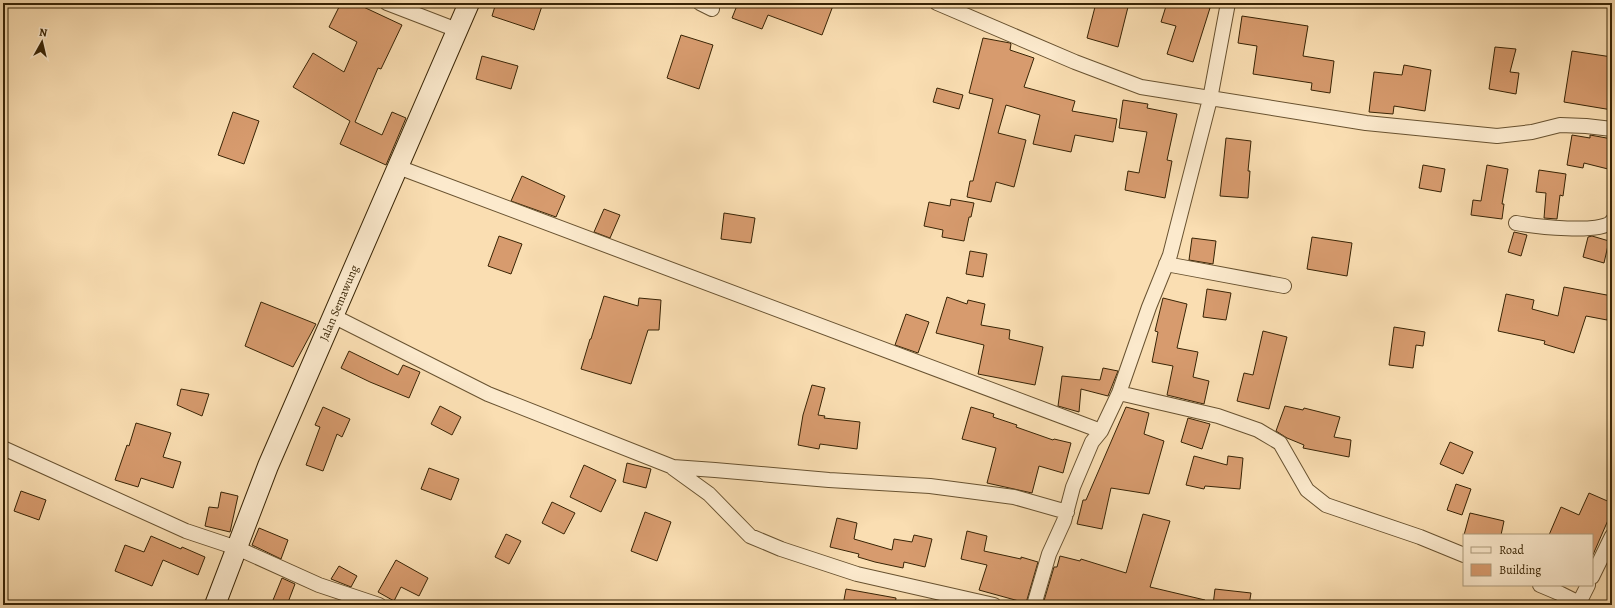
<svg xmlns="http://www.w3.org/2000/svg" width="1615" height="608" font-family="Alegreya,serif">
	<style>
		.building { fill: #d79b6e; stroke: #382405 }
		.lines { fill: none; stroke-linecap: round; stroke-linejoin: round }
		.street-casing { stroke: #685230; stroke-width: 16 }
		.secondary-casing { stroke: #382405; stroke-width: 22 }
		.street { stroke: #fceacd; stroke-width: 14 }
		.secondary { stroke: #fceacd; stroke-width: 20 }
		.labels { text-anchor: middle; stroke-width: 3; stroke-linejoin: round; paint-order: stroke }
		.street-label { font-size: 12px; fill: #382405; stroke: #fceacd }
	</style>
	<rect width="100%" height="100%" fill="#fadeb2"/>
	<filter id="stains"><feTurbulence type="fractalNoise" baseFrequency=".005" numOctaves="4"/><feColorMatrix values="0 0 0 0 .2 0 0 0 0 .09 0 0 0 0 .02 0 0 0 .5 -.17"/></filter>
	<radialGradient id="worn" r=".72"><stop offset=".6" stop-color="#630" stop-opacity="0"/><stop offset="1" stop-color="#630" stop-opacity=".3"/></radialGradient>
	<path class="building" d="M341 3H355L402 25 381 69 378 68 355 122 382 135 392 112 406 118 386 165 340 144 350 121 293 87 313 53 344 72 357 42 329 27Z
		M496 3H532L542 6 534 30 492 16Z
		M738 3H834L822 35 768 15 762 29 732 18Z
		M1096 3H1129L1118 47 1087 38Z
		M1167 3H1192L1210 8 1193 62 1167 54 1176 26 1161 22Z
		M1242 16 1308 26 1303 56 1334 61 1330 93 1311 90 1312 83 1253 74 1257 46 1238 43Z
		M681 35 713 45 699 89 667 78Z
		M983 38 1010 43 1011 44 1010 50 1034 58 1024 87 1075 101 1072 111 1117 119 1113 142 1075 135 1071 152 1033 144 1040 115 1006 105 998 133 1026 140 1014 187 996 182 991 202 967 197 970 181H973L993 99 969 93Z
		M1495 47 1516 49 1510 72 1519 73 1516 94 1489 89Z
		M1572 51 1612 57V110L1564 102Z
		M482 56 518 66 511 89 476 79Z
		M1404 65 1431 70 1425 111 1394 106 1393 114 1369 112 1374 72 1402 75Z
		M937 88 963 95 959 109 933 102Z
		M1123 100 1148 104 1147 108 1177 114 1167 160 1172 161 1165 198 1125 190 1128 171 1139 173 1147 132 1119 128Z
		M233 112 259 121 244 164 218 155Z
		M1572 135 1590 138V135L1612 139V170L1584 163 1583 168 1567 165Z
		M1226 138 1251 141 1248 171H1250L1248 198 1220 196Z
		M1423 165 1445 169 1441 192 1419 188Z
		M1487 165 1508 169 1502 204H1504L1502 219 1471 215 1473 200 1481 201Z
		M1539 170 1566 174 1563 196 1560 195 1557 219 1544 218 1546 193 1536 192Z
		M522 176 565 196 556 217 511 201Z
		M951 199 974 203 971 217H969L964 241 942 237 943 230 924 226 929 202 950 206Z
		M604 209 620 215 610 238 594 232Z
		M724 213 755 218 751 243 721 239Z
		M1514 232 1527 235 1521 256 1508 252Z
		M499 236 522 244 511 274 488 266Z
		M1592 236 1609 241 1604 263 1583 257 1588 237Z
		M1312 237 1352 243 1347 276 1307 269Z
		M1192 238 1216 241 1213 264 1189 260Z
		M970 251 987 254 983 277 966 274Z
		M1564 287 1612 296 1607 320 1586 316 1574 353 1544 344 1545 341 1498 331 1506 294 1534 300 1532 309 1558 316Z
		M1207 289 1231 293 1226 320 1203 317Z
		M604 296 638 306 639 298 661 300 659 330H648L631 384 581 369 590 339H591Z
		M947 297 967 304 968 300 985 304 981 325 1010 330 1009 339 1043 347 1035 385 978 374 984 345 936 333Z
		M1163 298 1187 304 1177 348 1198 352 1193 377 1209 381 1204 404 1167 395 1173 366 1152 362 1158 332 1155 331Z
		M261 302 316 324 293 367 245 346Z
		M906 314 929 322 918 353 895 345Z
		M1394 327 1425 332 1423 346 1416 345 1413 368 1389 365Z
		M1263 331 1287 337 1269 409 1237 401 1244 373 1253 375Z
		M349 351 398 375 403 365 420 372 409 398 370 382 341 368Z
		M1103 368 1118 371 1108 396 1081 389 1079 412 1058 406 1062 376 1100 380Z
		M812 385 825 388 818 415 825 416 824 418 860 422 857 449 820 444 819 449 798 445 803 415Z
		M181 389 209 394 202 416 177 405Z
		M440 406 461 417 452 435 431 424Z
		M1285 406 1303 410 1304 408 1340 417 1334 437 1351 440 1349 457 1303 448 1304 445 1287 438 1276 431Z
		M323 407 350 419 342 437 337 434 323 471 306 465 320 427 315 425Z
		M971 407 994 414 993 417 1017 425 1016 427 1053 440 1054 439 1071 443 1063 473 1039 466 1032 493 987 483 996 448 962 439Z
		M1126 407 1149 413 1144 434 1164 441 1149 494 1111 488 1102 529 1077 524 1083 500H1086Z
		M1188 418 1210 424 1202 449 1181 442Z
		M136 423 171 433 163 457 181 462 173 488 141 478 138 487 115 480 127 445 129 446Z
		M1450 442 1473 452 1463 474 1440 464Z
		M1194 456 1227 465 1228 456 1243 458 1240 489 1205 486 1204 489 1186 485Z
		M627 463 651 469 646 488 623 482Z
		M584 465 616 480 601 512 570 497Z
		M429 468 459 479 451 500 421 489Z
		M1456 484 1471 489 1462 515 1447 510Z
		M21 491 46 500 39 520 14 511Z
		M221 492 238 496 230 532 205 526 209 507 218 508Z
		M1589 493 1612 503V511L1592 557V535H1549L1561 507 1579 515Z
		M552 502 575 513 564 534 542 523Z
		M645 512 671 522 657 561 631 551Z
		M1470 513 1504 521 1501 535H1464Z
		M1143 514 1170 521 1150 587 1205 600 1204 605H1047L1043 604 1054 567H1057L1060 556 1080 561 1081 559 1126 573Z
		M837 518 857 523 854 539 892 550 894 539 912 542 914 535 932 539 925 567 904 562 903 568 875 562 858 557 859 554 830 547Z
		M259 528 288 540 281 559 252 545Z
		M967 531 987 536 984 551 1021 559V557L1038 562 1026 603 979 590 987 565 961 559Z
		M506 534 521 541 509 564 495 557Z
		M151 536 181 549 182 547 205 557 198 575 163 560 152 586 115 571 125 545 144 552Z
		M396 560 428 578 419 596 401 587 394 601 378 592Z
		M339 566 357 576 351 587 331 579Z
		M282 578 295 584 287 605H271Z
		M846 589 896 598 895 605H843Z
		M1215 589 1251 593 1249 605H1213Z"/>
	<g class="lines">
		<defs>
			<path id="street" d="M387 3 457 30
				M700 3 712 9
				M937 3 1075 62 1141 87 1366 123 1497 136 1532 132 1560 125 1586 126 1612 129
				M398 167 1101 431
				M1516 223C1532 226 1604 235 1612 221
				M1166 264 1284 286
				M333 316 488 394 673 467 715 470 829 480 930 486 1014 497 1067 512
				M1119 393 1218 416 1258 430 1280 443 1307 490 1326 505 1420 537 1464 555
				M3 448 186 531 237 548 319 585 379 605
				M673 468 709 494 750 536 781 549 857 574 994 605
				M1592 577 1612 536
				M1540 585 1559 593 1579 603 1578 605
				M1579 603 1588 585
				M1034 605 1049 554 1064 521 1073 487 1092 442 1101 431 1119 393 1149 307 1170 255 1210 99 1228 3"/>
			<path id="secondary" d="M215 605 268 466 469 3"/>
		</defs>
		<use href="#street" class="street-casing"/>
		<use href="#secondary" class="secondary-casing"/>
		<use href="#street" class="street"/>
		<use href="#secondary" class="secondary"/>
	</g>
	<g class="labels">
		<g class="street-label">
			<text transform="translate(339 303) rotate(-67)" y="4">Jalan Semawung</text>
		</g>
	</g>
	<rect width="1615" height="608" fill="none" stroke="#fadeb2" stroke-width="16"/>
	<rect x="4" y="4" width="1607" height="600" fill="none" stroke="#382405" stroke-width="2"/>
	<rect x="8" y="8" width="1599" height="592" fill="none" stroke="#382405"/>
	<rect x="1463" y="534" width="130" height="52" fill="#fceacd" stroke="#ae9b7d"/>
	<rect x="1471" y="547" width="20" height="6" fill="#fceacd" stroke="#ae9b7d"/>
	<text x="1499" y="554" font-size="12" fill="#382405">Road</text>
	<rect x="1471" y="564" width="20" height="12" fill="#d79b6e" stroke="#ae9b7d"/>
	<text x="1499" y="574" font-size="12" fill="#382405">Building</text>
	<g transform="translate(42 42) rotate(8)" stroke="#fceacd" stroke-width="3" paint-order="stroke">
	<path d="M0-3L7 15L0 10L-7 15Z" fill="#382405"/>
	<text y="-6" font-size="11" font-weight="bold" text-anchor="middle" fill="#382405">N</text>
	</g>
	<rect width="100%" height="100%" filter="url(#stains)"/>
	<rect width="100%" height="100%" fill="url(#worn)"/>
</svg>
